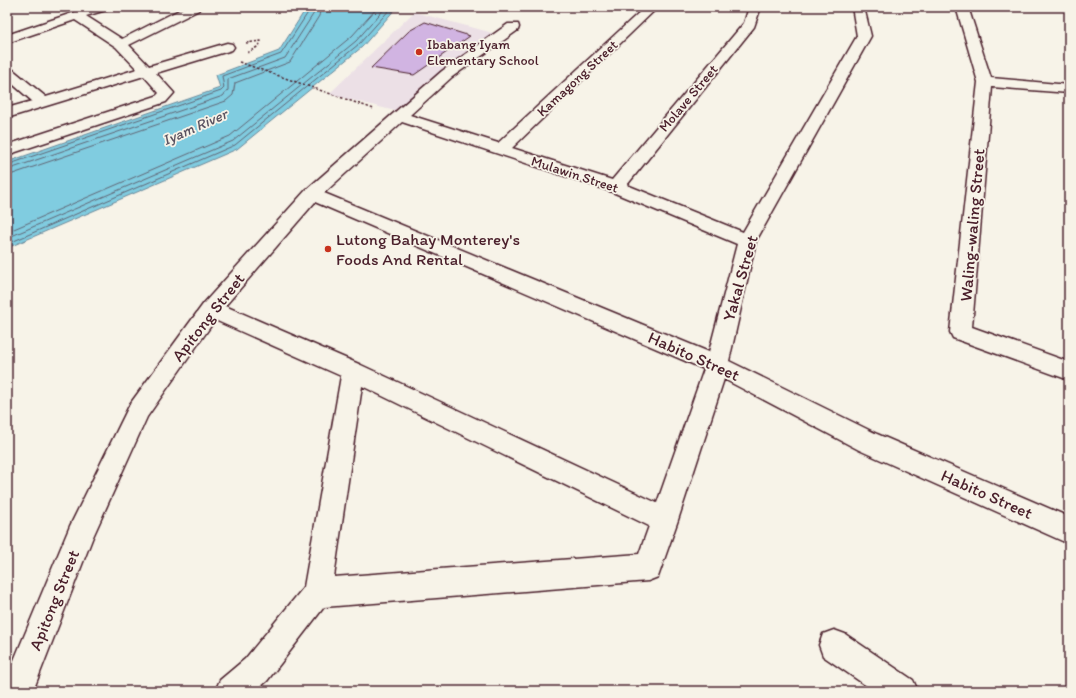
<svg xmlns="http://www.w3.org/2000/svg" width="1076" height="698" font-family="Itim,sans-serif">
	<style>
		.built { fill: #ece0e6 }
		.water { fill: #80cce0; stroke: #6a8798 }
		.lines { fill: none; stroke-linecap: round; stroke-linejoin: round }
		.shore { stroke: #606473; stroke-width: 1 }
		.building { fill: #d1b4e2; stroke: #4a1f2b }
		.minor-casing { stroke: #4a1f2b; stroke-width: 3 }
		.path { stroke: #4a1f2b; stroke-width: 1.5; stroke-dasharray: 2.5 2; stroke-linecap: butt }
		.minor { fill: #f7f3e8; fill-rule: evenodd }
		.poi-dot { fill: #c8321e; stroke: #f7f3e8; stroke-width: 1.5 }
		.labels { text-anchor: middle; stroke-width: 3.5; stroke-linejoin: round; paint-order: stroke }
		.far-poi-label { font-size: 14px; fill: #4a1f2b; stroke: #f7f3e8; text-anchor: start }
		.far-street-label { font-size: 14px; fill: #4a1f2b; stroke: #f7f3e8 }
		.far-water-label { font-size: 15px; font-style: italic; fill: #5a5361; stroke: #f7f3e8 }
		.street-label { font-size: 17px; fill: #4a1f2b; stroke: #f7f3e8 }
		.poi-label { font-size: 17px; fill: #4a1f2b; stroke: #f7f3e8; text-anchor: start }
	</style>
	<rect width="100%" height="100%" fill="#f7f3e8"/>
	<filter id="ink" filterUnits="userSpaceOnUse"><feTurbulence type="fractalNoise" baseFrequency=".025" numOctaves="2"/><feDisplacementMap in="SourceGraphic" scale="8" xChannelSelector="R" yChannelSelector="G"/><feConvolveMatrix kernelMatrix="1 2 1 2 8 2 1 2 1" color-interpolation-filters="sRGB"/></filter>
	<g filter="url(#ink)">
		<path class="built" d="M414 12 493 33 440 72 395 111 329 94Z"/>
		<path class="water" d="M307 7H397L362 47 237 149 7 248V162L220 88 216 75 279 51Z"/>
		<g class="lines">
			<path class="shore" d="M7 165 221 91 224 88 222 76 281 54 309 11 310 7
				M7 170 223 96 228 90V79L285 58 314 13 315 7
				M7 176 226 101 233 95 235 83 290 62 319 16 321 7
				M7 232 230 136 352 36 378 7
				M7 238 233 141 356 41 386 7
				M7 244 235 145 359 44 392 7"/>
		</g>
		<path class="building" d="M425 22 470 36 414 75 371 68 409 31Z"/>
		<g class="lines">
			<defs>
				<path id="minor" d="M90 7H108L106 10 86 16 122 39 185 7H201L199 10 129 45 149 66 227 43 232 44 234 47 232 50 156 73 174 93 166 102 7 155V145L156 96 159 93 144 76 7 118V108L32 101 7 79V68L12 69 46 97 137 69 116 47 75 20 7 43V35Z
					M645 7H658L512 148 612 180 744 23 749 7H761L754 27 627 185 743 232 857 36 852 7H864L871 36 756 241 729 361 877 434 1069 517V544L859 450 724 379 678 520 658 577 648 581 324 607 267 681 255 691H215L220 680 245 659 304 587 341 376 215 320 147 417 92 539 33 691H7V677L70 526 130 404 204 303 306 190 442 71 508 24H518L519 27 518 30 452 77 410 115 498 143ZM402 122 610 191 737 244 709 352 324 193ZM315 202 704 369 657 503 361 365 225 306ZM362 386 649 526 639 554 334 577Z
					M956 7H968L991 78 1069 85V93L992 87 972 327 1069 362V380L953 338 950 332 978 82Z
					M834 630 845 634 913 680 918 691H874L823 656 819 645 823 634Z"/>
			</defs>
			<use href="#minor" class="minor-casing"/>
			<path class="path" d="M246 43 261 41 259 46 247 53
				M239 62 374 109"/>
			<use href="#minor" class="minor"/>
		</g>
	</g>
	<g class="poi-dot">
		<circle cx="419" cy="52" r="4"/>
		<circle cx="328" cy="249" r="4"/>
	</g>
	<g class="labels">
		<g class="far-poi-label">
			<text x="427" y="49">Ibabang Iyam<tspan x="427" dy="16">Elementary School</tspan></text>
		</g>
		<g class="far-street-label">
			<text transform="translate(577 78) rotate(-43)" y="5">Kamagong Street</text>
			<text transform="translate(688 98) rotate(-50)" y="5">Molave Street</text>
			<text transform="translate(575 174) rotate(18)" y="5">Mulawin Street</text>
		</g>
		<g class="far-water-label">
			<text transform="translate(195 127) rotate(-24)" y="5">Iyam River</text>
		</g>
		<g class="street-label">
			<text transform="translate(972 225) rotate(-85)" y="6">Waling-waling Street</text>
			<text transform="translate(740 278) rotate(-74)" y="6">Yakal Street</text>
			<text transform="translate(208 317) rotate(-52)" y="6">Apitong Street</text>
			<text transform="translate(694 356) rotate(24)" y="6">Habito Street</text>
			<text transform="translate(987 494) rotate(24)" y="6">Habito Street</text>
			<text transform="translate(54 600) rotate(-68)" y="6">Apitong Street</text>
		</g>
		<g class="poi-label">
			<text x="336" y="245">Lutong Bahay Monterey's<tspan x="336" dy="20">Foods And Rental</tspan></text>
		</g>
	</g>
	<rect width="1076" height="698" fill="none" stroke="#f7f3e8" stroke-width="24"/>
	<rect x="12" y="12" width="1052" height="674" fill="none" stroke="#4a1f2b" stroke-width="1.5" filter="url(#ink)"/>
</svg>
